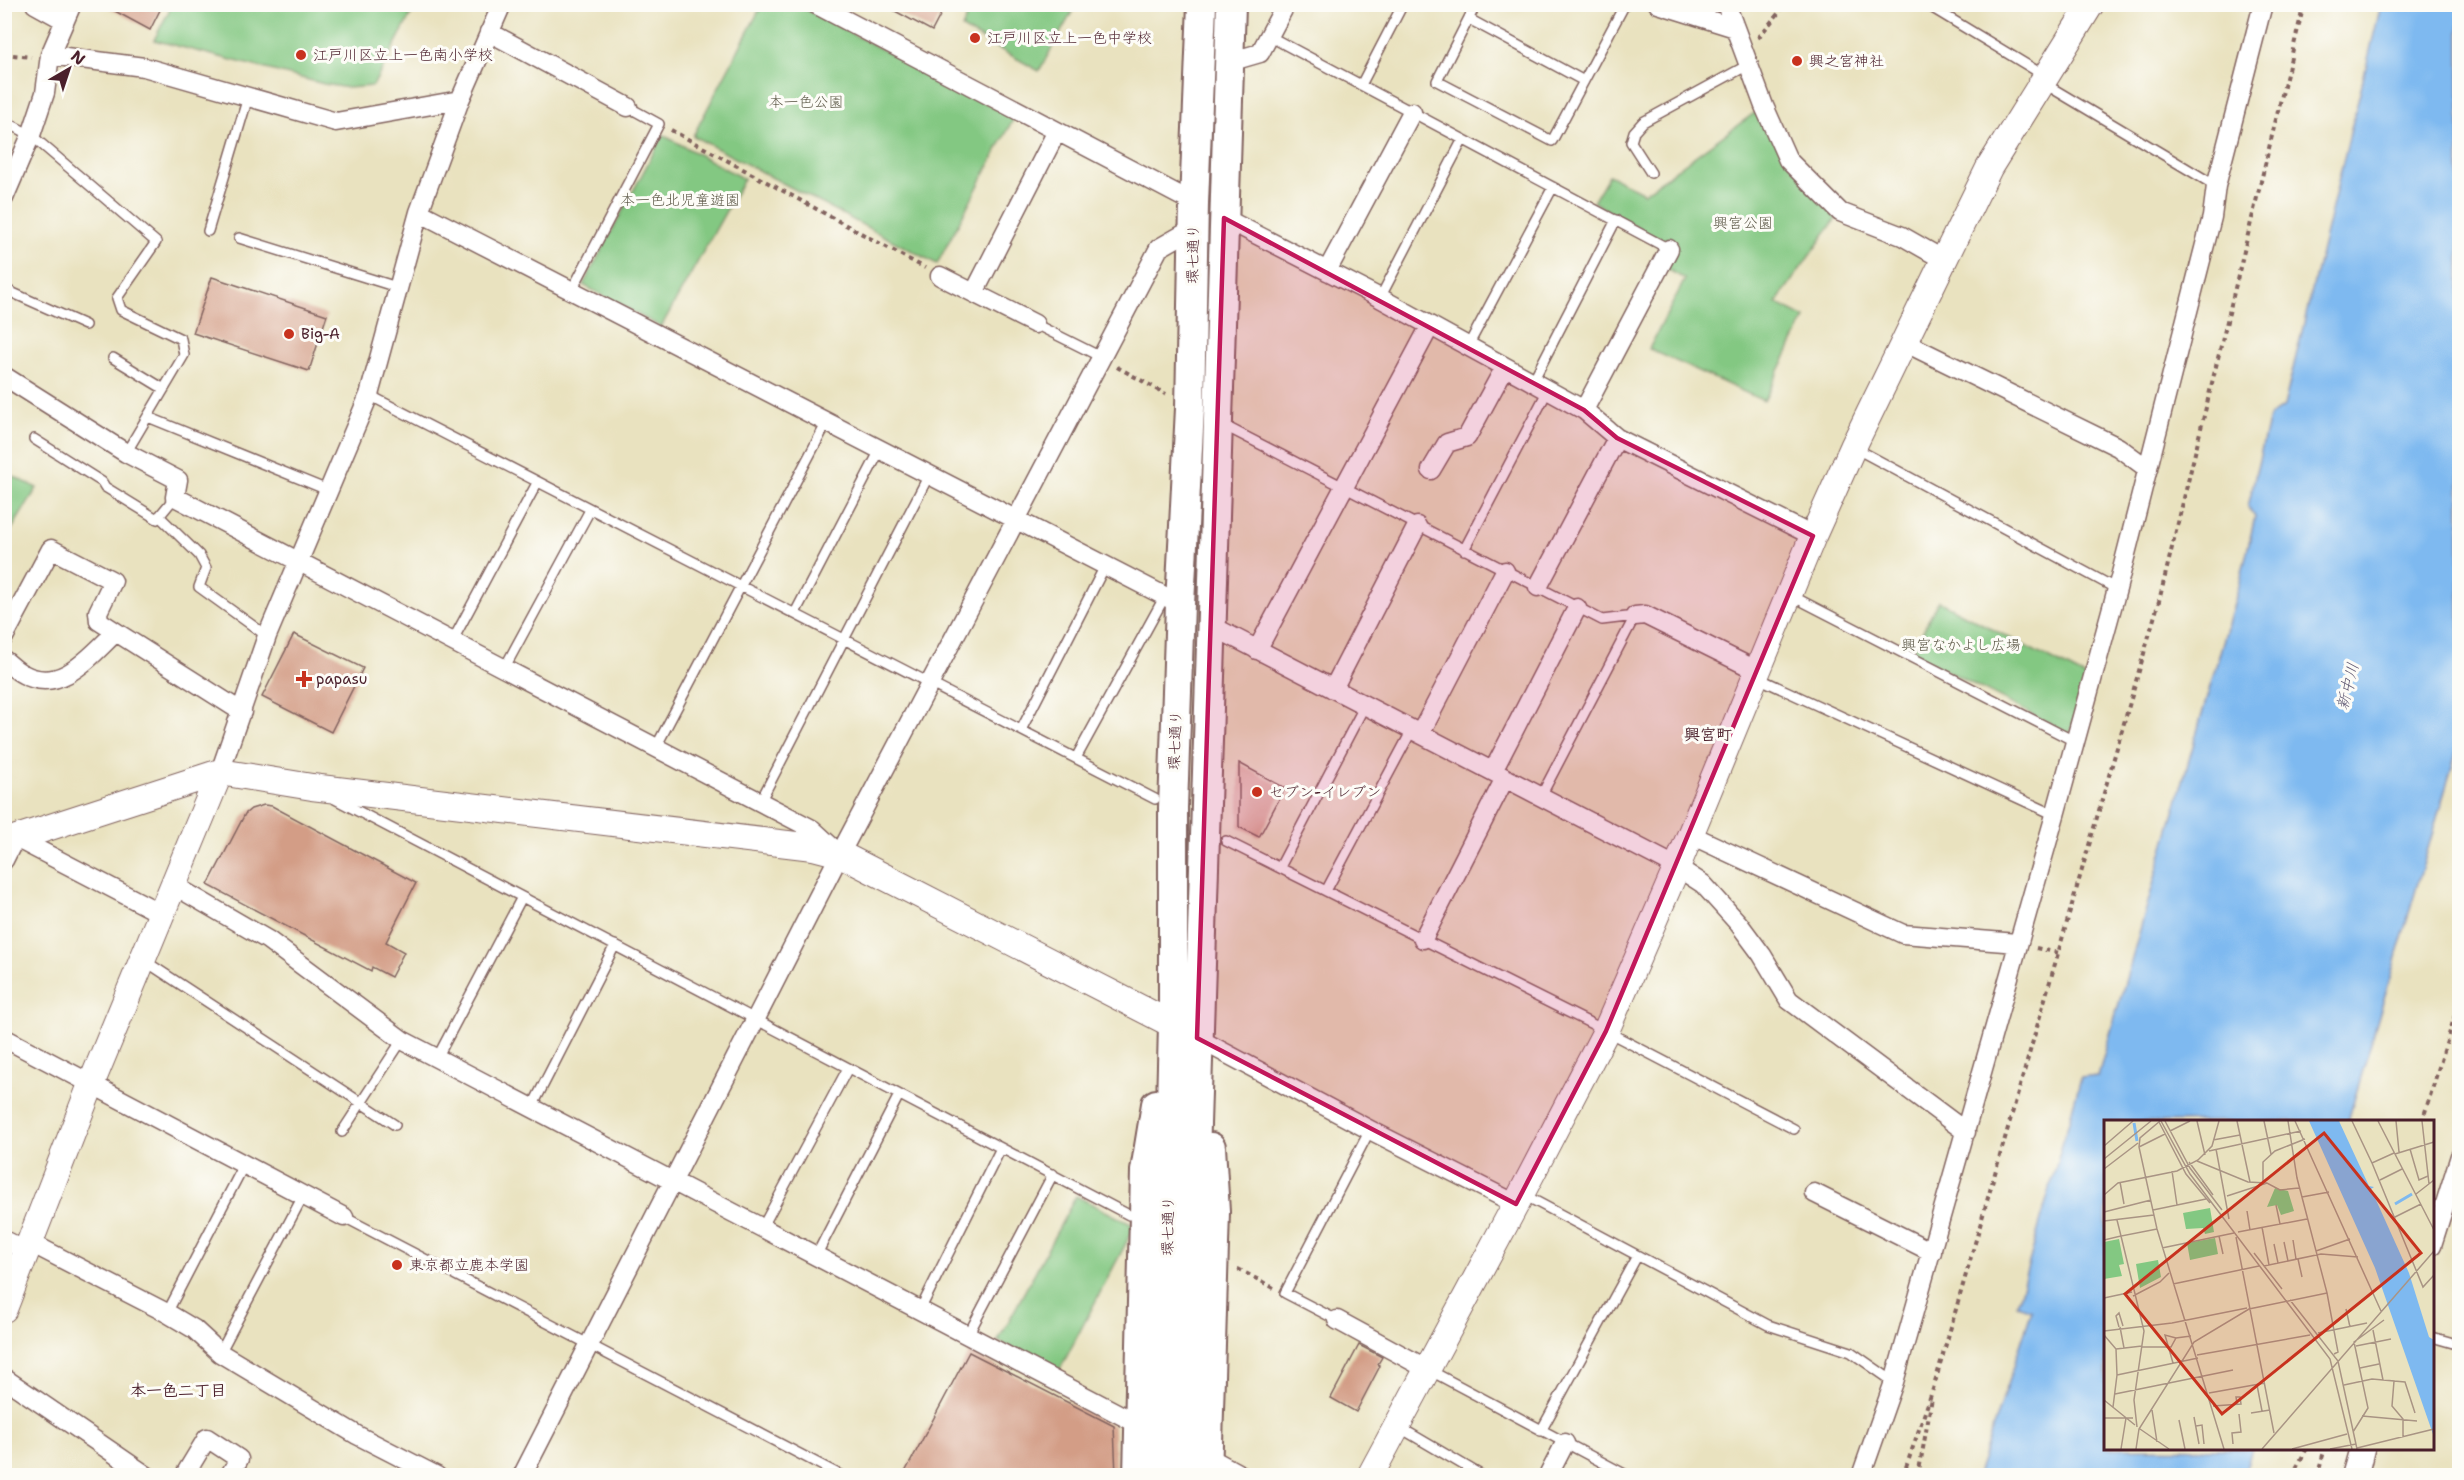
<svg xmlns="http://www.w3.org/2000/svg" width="2464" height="1480" font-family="'Shantell Sans','Klee One',sans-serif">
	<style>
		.green { fill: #83c882; stroke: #667456; stroke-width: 1.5 }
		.water { fill: #7eb9f0; stroke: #646c8e; stroke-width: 1.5 }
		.building { fill: #d39d86 }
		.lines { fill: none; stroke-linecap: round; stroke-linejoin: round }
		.lane-casing { stroke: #82635f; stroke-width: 12 }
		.street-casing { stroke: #82635f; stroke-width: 21 }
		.secondary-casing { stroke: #82635f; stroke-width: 28 }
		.primary-casing { stroke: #82635f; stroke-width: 32 }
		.path { stroke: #82635f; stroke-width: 4; stroke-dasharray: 4.5 4.5; stroke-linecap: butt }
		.lane { stroke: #fff; stroke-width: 9 }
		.street { stroke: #fff; stroke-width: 18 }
		.secondary { stroke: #fff; stroke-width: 26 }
		.primary { stroke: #fff; stroke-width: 28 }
		.marked { fill: #c2185b; fill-opacity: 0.2; stroke: #c2185b; stroke-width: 4.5; stroke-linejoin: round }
		.poi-dot { fill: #c8321e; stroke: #fdfcf7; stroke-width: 2 }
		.labels { text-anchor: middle; stroke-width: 6; stroke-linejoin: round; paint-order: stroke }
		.poi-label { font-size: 15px; fill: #4a1f2b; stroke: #fdfcf7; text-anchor: start }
		.park-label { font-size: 15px; fill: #5e5a49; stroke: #fdfcf7 }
		.street-label { font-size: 15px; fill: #4a1f2b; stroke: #fdfcf7 }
		.water-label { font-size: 16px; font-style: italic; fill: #5c5570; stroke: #fdfcf7 }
		.neighbourhood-label { font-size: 16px; font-weight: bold; fill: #4a1f2b; stroke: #fdfcf7 }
		.inset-river { fill: none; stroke: #7eb9f0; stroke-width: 3 }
		.inset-road { fill: none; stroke: #a99484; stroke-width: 1.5 }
		.view { fill: #c8321e; fill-opacity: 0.15; stroke: #c8321e; stroke-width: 3 }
		.inset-edge { fill: none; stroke: #4a1f2b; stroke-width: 3 }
	</style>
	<rect width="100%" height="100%" fill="#fdfcf7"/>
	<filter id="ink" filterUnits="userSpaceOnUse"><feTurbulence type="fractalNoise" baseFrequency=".0167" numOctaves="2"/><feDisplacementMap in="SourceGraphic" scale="12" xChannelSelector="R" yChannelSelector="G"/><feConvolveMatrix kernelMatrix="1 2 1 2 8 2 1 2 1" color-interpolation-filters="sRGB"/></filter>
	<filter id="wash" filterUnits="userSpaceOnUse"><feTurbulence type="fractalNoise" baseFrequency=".008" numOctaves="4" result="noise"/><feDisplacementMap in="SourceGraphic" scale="24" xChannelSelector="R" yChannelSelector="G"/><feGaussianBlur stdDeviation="1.35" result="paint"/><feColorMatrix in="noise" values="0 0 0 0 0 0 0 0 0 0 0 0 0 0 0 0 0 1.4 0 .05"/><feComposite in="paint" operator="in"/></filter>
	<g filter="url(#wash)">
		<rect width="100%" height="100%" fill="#e9e2bf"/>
		<path class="green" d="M172 5V4L416 5 373 86 348 88 324 84 154 40Z
			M762 5H797L1014 118 937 264 693 136Z
			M972 5V4L1076 5 1039 71 962 28Z
			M1760 109 1839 214 1776 303 1805 318 1764 401 1649 349 1685 279 1665 268 1675 250 1593 202 1609 175 1644 193Z
			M663 135 744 179 661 327 583 285Z
			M5 472 37 488 5 540Z
			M1938 601 2087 678 2070 734 1912 653Z
			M1076 1196 1135 1226 1058 1373 998 1341Z"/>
		<path class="water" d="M2381 5H2459V743L2348 1121 2106 1122V1448L2252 1449 2244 1475H1977L2032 1310 2017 1305 2081 1078 2098 1076 2239 586 2255 517 2248 507 2269 417 2284 406Z"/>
		<g id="blocks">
			<path class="building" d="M102 4H163L150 30Z
				M882 4H946L932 31Z
				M212 277 327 315 309 371 193 333Z
				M294 634 363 668 331 732 262 697Z
				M1239 763 1285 788 1259 837 1239 827Z
				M264 805 272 806 416 883 386 942 404 952 391 977 372 967 371 971 208 885 245 814 251 809Z
				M1359 1345 1382 1357 1378 1364 1380 1366 1356 1412 1331 1398Z
				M969 1352 1114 1426 1116 1476H903Z"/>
		</g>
	</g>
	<g filter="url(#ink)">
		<use href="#blocks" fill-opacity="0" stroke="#82635f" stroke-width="1.5"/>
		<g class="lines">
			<defs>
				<path id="lane" d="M1476 4 1437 81 1552 141 1625 4
					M1926 4 2045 76
					M1469 19 1584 81
					M1269 36 1669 249
					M2045 84 2216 186
					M1361 85 1403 4
					M4 121 31 135 156 242 117 298 121 310 181 339 184 355 126 453
					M1651 173 1631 142 1634 132 1643 122 1748 65
					M208 231 248 97
					M239 238 400 288
					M4 289 85 325
					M572 290 659 124 628 107
					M1380 298 1463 139
					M1035 324 1101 357
					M1468 346 1553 187
					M113 358 164 389
					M1533 381 1616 220
					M369 395 1155 799
					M148 417 330 491
					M1223 425 1602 620 1635 616
					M34 439 102 482 105 487 157 519 175 497
					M1855 448 2117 589
					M159 516 199 555 206 568 199 587 267 636
					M1464 550 1548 390
					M1790 595 2074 741
					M795 613 880 450
					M453 640 537 483
					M505 667 590 510
					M1758 678 2055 815
					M1021 730 1105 566
					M656 747 827 422
					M1076 758 1165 596
					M1541 796 1635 616
					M333 798 1129 1215
					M760 802 929 475
					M1226 841 1606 1031 1794 1129
					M1280 867 1365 705
					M1326 891 1412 730
					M145 961 395 1125
					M437 1058 522 897
					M532 1107 615 945
					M342 1132 402 1040
					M1524 1195 1768 1325 1851 1352 1894 1382
					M2447 1199 2460 1203
					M344 1217 842 1476
					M762 1228 848 1068
					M816 1256 899 1095
					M920 1310 1001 1148
					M167 1313 244 1165
					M1337 1320 1285 1293 1370 1130
					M968 1335 1053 1174
					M2432 1337 2460 1345
					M220 1353 303 1196
					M1429 1370 1628 1476
					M1399 1427 1479 1474 1478 1476
					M1541 1431 1637 1256
					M2363 1476 2370 1448"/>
				<path id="street" d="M35 4 64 20
					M815 4 1194 203
					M1658 4 1735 28 1764 106 1788 160 1840 212 1902 236 1944 260
					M1726 4 1735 28
					M489 32 628 107
					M50 55 144 67 336 122 460 100
					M1229 62 1260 53 1286 4
					M4 198 31 135 45 93 50 55 72 4
					M419 212 1180 604
					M1224 218 1380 298 1584 410 1617 438 1813 536
					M1327 271 1412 112
					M940 276 1035 324
					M974 293 1057 131
					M1904 342 2118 447 2148 469
					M4 376 126 453 178 480 175 497 812 829 836 851
					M1584 410 1669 249
					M1431 470 1447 443 1467 437 1505 367
					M1538 587 1617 438
					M1635 616 1645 615 1758 671
					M1212 626 1677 867 1703 884 1739 924 1762 955 1789 1000 1966 1132
					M4 637 51 549 113 581 98 612 99 621 116 632
					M1257 650 1430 326
					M4 660C10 664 16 671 23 674 61 695 91 655 116 632L242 712
					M1333 689 1417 526
					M1420 734 1505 571
					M1493 771 1577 608
					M220 772 267 636 369 395 419 212 460 100 502 4
					M1689 834 1903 934 2017 943
					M12 836 162 914
					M4 860 15 838
					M175 886 268 940 402 1040 1138 1424
					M1423 939 1505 778
					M4 1038 344 1217
					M1197 1038 1370 1130 1516 1204
					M1814 1193 1932 1252
					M4 1240 28 1252
					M31 1243 167 1313 194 1329 220 1353 357 1435 437 1476
					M2432 1245 2460 1156
					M1337 1320 1427 1369
					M4 1378 147 1476
					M1208 1457 1243 1476
					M184 1476 207 1438 239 1459 229 1476
					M522 1476 840 854 1159 248 1194 228
					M1548 1476 1565 1443
					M1861 1476 1894 1382 2055 815 2117 589 2212 217 2216 186 2263 4
					M2351 1476 2359 1448"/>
				<path id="secondary" d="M4 842 220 772 312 787 813 847 840 854 1189 1033
					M4 1309 92 1082 220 772
					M1370 1476 1516 1204 1606 1031 1677 867 1813 536 1853 447 1944 260 1989 168 2091 4"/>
				<path id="primary" d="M1138 1476 1145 1171 1156 1104
					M1162 1476 1173 1024V808L1180 604 1190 408 1194 203 1202 4
					M1185 1476 1231 4
					M1207 1476 1215 1212 1211 1147"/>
			</defs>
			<use href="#lane" class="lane-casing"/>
			<use href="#street" class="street-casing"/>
			<use href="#secondary" class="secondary-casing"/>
			<use href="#primary" class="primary-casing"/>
			<path class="path" d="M1758 38 1786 4
				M4 54 31 57
				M671 130 925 268
				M1117 367 1166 394
				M2036 948 2059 953
				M2422 1122 2460 999
				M1238 1269 1274 1288
				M1903 1476 1934 1386 2159 601 2304 4
				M1918 1476 1932 1398
				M2292 1476 2307 1448
				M2317 1476 2325 1448"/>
			<use href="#lane" class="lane"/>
			<use href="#street" class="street"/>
			<use href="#secondary" class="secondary"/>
			<use href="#primary" class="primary"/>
		</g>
	</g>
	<path class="marked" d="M1224 218 1584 410 1617 438 1813 536 1606 1031 1516 1204 1197 1038Z"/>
	<g class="poi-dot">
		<circle cx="975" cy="38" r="6"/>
		<circle cx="301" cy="55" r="6"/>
		<circle cx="1797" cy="61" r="6"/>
		<circle cx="289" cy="334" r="6"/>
		<path d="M301 670h6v6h6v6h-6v6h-6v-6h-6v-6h6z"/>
		<circle cx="1257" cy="792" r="6"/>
		<circle cx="397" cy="1265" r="6"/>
	</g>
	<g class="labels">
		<g class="poi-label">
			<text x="987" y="43">江戸川区立上一色中学校</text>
			<text x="313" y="60">江戸川区立上一色南小学校</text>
			<text x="1809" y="66">興之宮神社</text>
			<text x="301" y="339">Big-A</text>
			<text x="316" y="684">papasu</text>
			<text x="1269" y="797">セブン-イレブン</text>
			<text x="409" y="1270">東京都立鹿本学園</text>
		</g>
		<g class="park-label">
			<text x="806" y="107">本一色公園</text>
			<text x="680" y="205">本一色北児童遊園</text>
			<text x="1743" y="228">興宮公園</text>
			<text x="1961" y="650">興宮なかよし広場</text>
		</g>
		<g class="street-label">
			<text transform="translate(1193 254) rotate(-89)" y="5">環七通り</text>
			<text transform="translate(1175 740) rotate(-88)" y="5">環七通り</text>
			<text transform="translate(1168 1226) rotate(-89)" y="5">環七通り</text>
		</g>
		<g class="water-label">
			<text transform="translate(2347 686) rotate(-76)" y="6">新中川</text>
		</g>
		<g class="neighbourhood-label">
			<text x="1708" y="740">興宮町</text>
			<text x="178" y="1396">本一色二丁目</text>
		</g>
	</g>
	<g transform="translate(2104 1120)">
		<rect width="330" height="330" fill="#e9e2bf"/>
		<path d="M171 68 184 71 190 91 177 95 173 85 163 87ZM106 88 110 112 101 114 99 108 82 109 79 93ZM111 118 114 134 86 140 83 123ZM15 119 20 144 15 145 18 156 0 159V122ZM54 140 57 157 36 168 32 144Z" fill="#83c882"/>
		<path d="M205 1H235L265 66 270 67 267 69 305 153 325 217 330 220V317L271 148Z" fill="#7eb9f0"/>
		<path class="inset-river" d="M30 3 33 21M291 84 308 74"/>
		<path class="inset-road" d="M56 1 36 18 35 27 53 109 120 329M57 1 86 54 226 239 248 329M61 1 86 48 118 90M93 1 101 35M133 1 146 62M160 1 167 34M184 1 193 58 223 173 234 232 230 234M191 1 277 191M248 1 268 43 290 33M274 1 330 110M292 1 295 32M318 1 325 64M55 2 82 54 106 83M66 11 86 1M109 20 136 15M0 26 29 1M35 27 61 14M112 29 125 99M306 29 315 60 324 56M105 31 197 11M291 34 330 22M0 39 47 1M93 41 144 62 163 63M85 42 109 75M268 43 319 167 330 155M0 49 34 23M68 51 73 85M276 60 298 49M159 61V42L171 31 201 19M16 62 20 84M312 74 330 60M0 75 14 63 73 51 94 40 108 26 115 1M123 76 163 63 176 70 195 68M198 77 225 72M172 85 176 104M49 90 102 79M143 91 146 110M0 92 47 80M291 97 317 84M0 101 50 95M158 107 165 145M134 112 203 99M115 116 119 134M132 117 170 313M0 120 17 116 13 100M189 120 192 139M180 122 184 141M170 124 174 143M58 128 130 113M212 131 246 119M150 133 178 169M194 139 198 157M160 146 217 134 254 137M69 164 155 146M29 176 56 162 65 153M0 178 28 172M186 180 234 241 253 329M242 189 246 207M15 207 12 196 15 193 19 206M16 207 20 228M269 210 279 260M0 211 68 203 143 188M214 213 263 203M0 215 12 229 13 255 9 287M252 226 287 219M38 227H67L72 218 87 216M12 229 38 226M93 235 206 215M69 243 61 215 72 218M256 248 275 244M13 255 94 238M290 261 301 262 311 293M153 265 158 291M240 265 268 259 290 261 288 286 299 299V317M105 273 161 263M11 274 129 250M0 280 31 305M109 286 137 284 136 277H132L133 284M48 290 53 322M147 293 166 290M258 296 313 301M90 297 95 324M0 298H29M75 300 81 329M92 306 98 305 100 324M33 307 30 280 40 211 17 116 53 109M36 309 65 329M249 312 264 288 250 222 280 200M129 324 128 313 137 312 135 294M253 328 330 309M17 329 22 298M32 329 35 309 90 222 145 189 223 173M158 329 330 131M188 329 243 314M226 329 252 324"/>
		<path class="view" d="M220 13 317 133 118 294 21 174Z"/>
		<rect width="330" height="330" class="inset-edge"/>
	</g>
	<rect width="2464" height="1480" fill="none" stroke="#fdfcf7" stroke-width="24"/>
	<g transform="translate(69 69) rotate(39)" stroke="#fdfcf7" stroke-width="4.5" paint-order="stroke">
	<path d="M0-4.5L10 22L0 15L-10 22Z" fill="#4a1f2b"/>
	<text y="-9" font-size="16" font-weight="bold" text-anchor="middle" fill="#4a1f2b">N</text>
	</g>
</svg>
